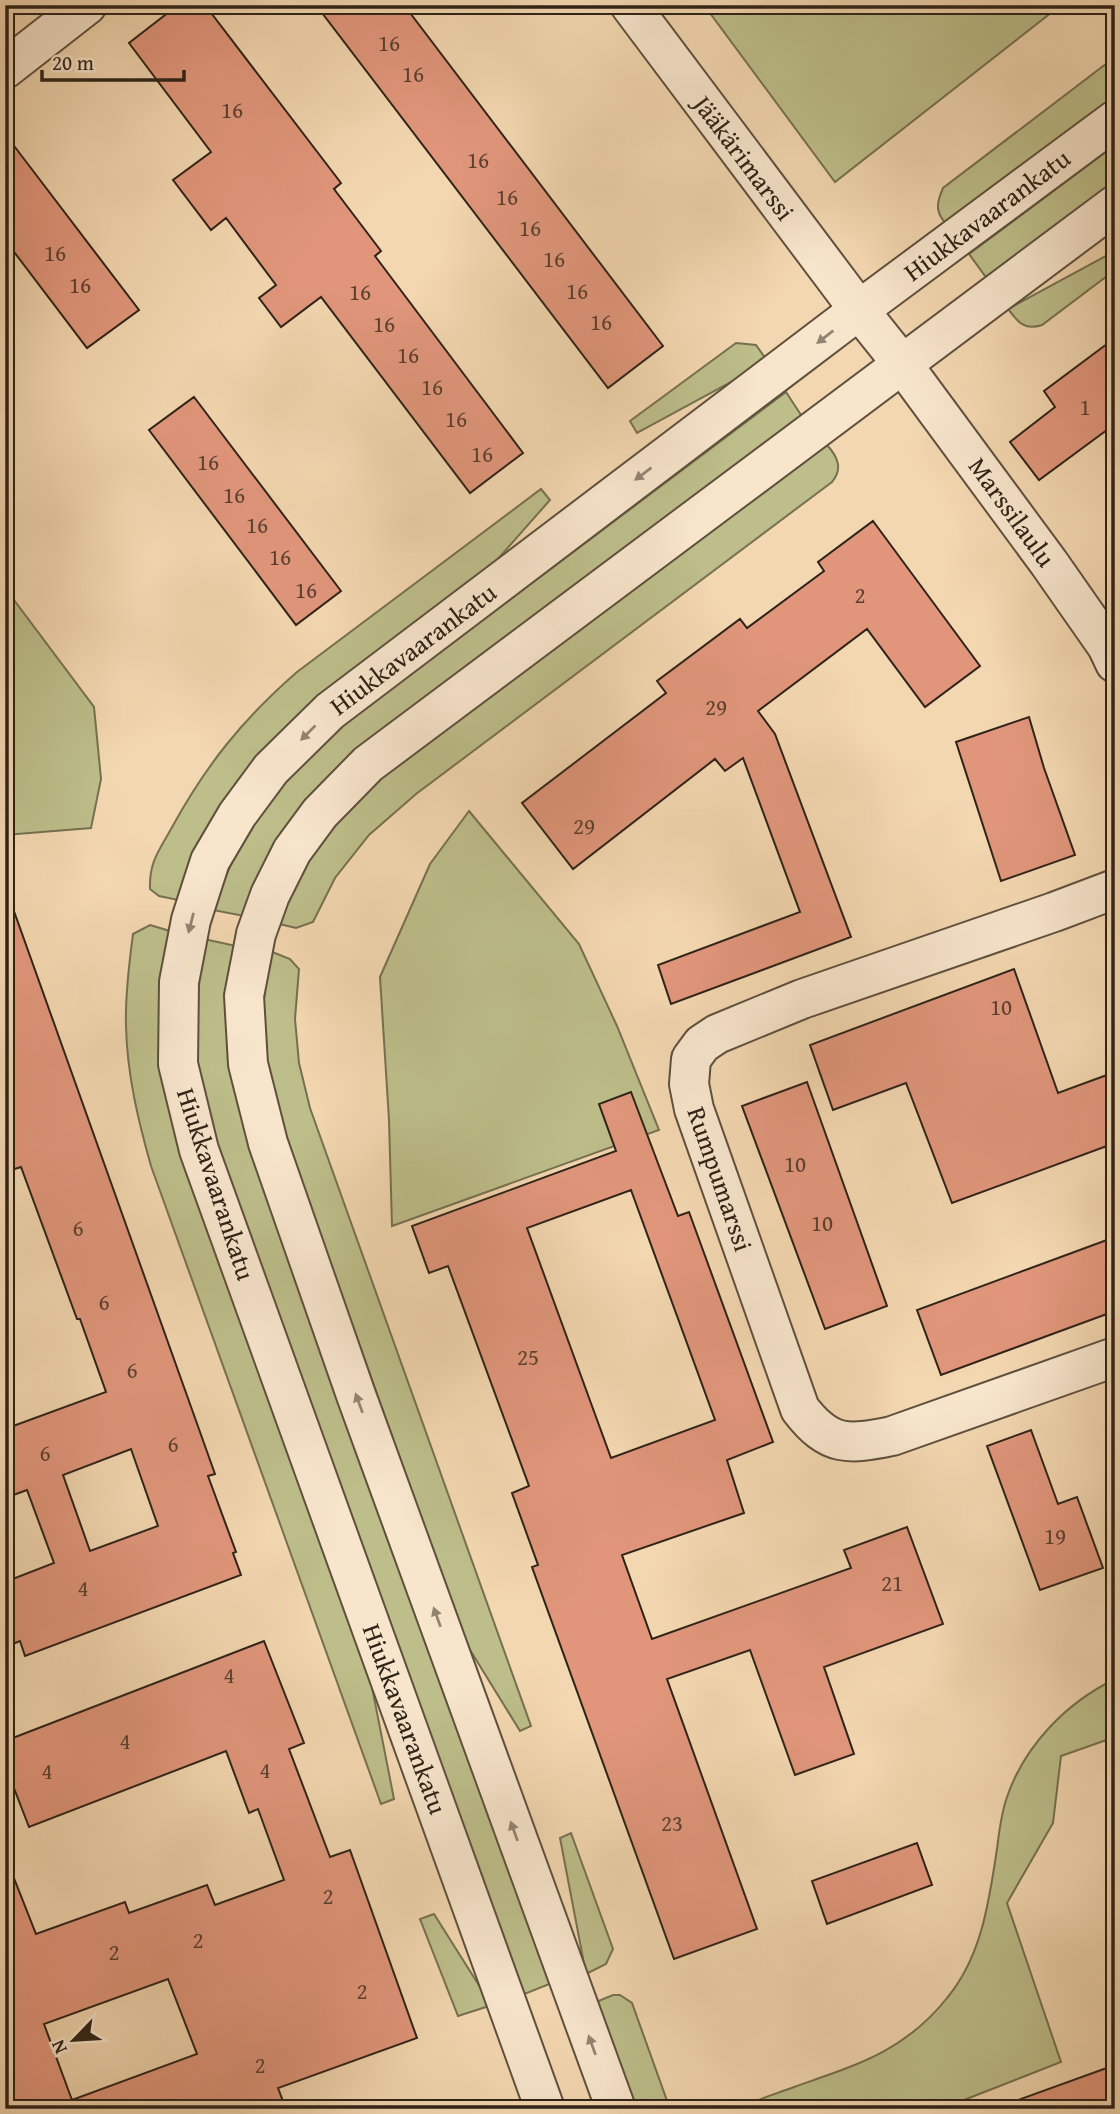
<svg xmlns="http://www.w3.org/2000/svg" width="1120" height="2114" font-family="'Gentium Book Plus',serif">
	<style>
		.green { fill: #bdbe8a; stroke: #767051; stroke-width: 2 }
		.building { fill: #e1967b; stroke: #2e2318; stroke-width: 2; fill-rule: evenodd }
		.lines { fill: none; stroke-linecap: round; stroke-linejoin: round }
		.minor-casing { stroke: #5f503e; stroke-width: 42 }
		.tertiary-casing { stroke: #5f503e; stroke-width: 42 }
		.minor { stroke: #f7e5cc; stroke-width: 38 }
		.tertiary { stroke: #f7e5cc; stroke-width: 38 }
		.oneway { fill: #928472 }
		.labels { text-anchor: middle; stroke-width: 5; stroke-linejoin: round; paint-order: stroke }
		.number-label { font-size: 23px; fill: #5b4031 }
		.street-label { font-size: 26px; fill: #2e2318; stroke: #f7e5cc }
	</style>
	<rect width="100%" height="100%" fill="#f3d7b0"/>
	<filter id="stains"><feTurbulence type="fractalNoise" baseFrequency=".00286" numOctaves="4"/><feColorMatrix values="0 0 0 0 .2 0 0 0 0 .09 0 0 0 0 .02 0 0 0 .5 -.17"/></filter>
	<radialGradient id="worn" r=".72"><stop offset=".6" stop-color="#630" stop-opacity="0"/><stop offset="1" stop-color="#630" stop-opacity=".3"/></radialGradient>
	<path class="green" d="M704 5H1061L835 182Z
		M1115 57V101L948 226C935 213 936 204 943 188Z
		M1115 145V185L988 280 969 254Z
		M1115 251V270L1042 325C1024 331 1018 322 1008 309Z
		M736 343 756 345 768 362 637 433 630 421Z
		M786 392 803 418 358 754 244 916 213 910C224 881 235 851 251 825 275 788 308 758 339 728Z
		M827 445C838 457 843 469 832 482L416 794 369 835 335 878 313 922 296 928 279 924C290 888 309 852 333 823 346 808 363 795 377 781Z
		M541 489 550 500 481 578 320 699 178 900 159 896 150 889C149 862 159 851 171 829 206 765 242 720 297 672Z
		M5 588 94 707 101 779 91 828 5 835Z
		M469 811 579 944 617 1026 659 1130 392 1226 389 1120 380 977 430 864Z
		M150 925 170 931 162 977 368 1667 394 1799 381 1804 151 1166C138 1120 127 1074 126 1026 125 996 129 964 133 934Z
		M204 939 236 946 230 976 552 1983 522 1995 218 1148C212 1125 204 1103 199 1080 190 1033 197 986 204 939Z
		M270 951 290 959 299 969 295 1019 299 1063 310 1108 531 1726 520 1731 467 1645 279 1121C263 1058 258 1015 270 951Z
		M1115 1679V1737L1061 1756 1053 1823 1007 1903 1061 2062 941 2109H740C756 2099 776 2094 794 2087 856 2065 904 2052 947 1998 982 1956 989 1901 997 1849 999 1832 1001 1814 1007 1797 1025 1745 1066 1703 1115 1679Z
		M571 1833 613 1949 606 1964 586 1974 560 1838Z
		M434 1914 485 1995 489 2006 458 2016 420 1919Z
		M613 1995H620L632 2003 670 2109H634L596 2002Z"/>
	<path class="building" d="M178 5H205L341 183 334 189 381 251 375 256 523 453 470 493 321 297 281 327 259 298 276 285 226 218 211 230 173 180 211 152 129 43Z
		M316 5H404L663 346 608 388Z
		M5 134 139 310 87 348 5 240Z
		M1115 338V424L1039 480 1010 442 1055 407 1044 391Z
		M194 397 341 591 296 625 149 430Z
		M873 521 980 666 925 707 867 629 758 711 775 734 851 937 671 1004 658 965 800 912 743 758 725 771 715 759 573 869 522 803 666 693 657 681 740 619 747 628 824 571 818 562Z
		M1029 717 1044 768 1075 855 1001 881 956 742Z
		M10 900 215 1474 208 1476 236 1552 233 1553 241 1575 25 1656 20 1641 5 1647V1582L54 1563 27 1490 5 1498V1429L106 1392 80 1319H77L21 1167 5 1172V901ZM131 1449 158 1526 90 1551 63 1475Z
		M1014 969 1058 1093 1115 1072V1143L952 1203 906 1083 833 1110 810 1045Z
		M807 1082 887 1306 825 1329 742 1106Z
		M631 1092 678 1216 689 1212 773 1442 727 1460 744 1513 622 1555 652 1639 851 1568 844 1550 907 1527 943 1624 824 1667 854 1754 795 1775 750 1650 667 1679 757 1929 674 1959 532 1567 538 1565 512 1493 529 1486 448 1266 429 1273 412 1226 616 1151 599 1104ZM631 1190 715 1420 611 1458 527 1228Z
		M1115 1237V1311L941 1375 917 1310Z
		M1031 1430 1058 1504 1077 1497 1103 1568 1040 1590 987 1446Z
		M264 1641 304 1743 289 1749 330 1857 350 1850 417 2038 278 2088 286 2109H5V1863H8L36 1934 125 1902 129 1913 207 1885 215 1905 284 1880 258 1809 249 1813 226 1751 29 1827 5 1765V1741ZM168 1979 197 2054 72 2100 44 2024Z
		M917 1843 932 1885 827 1924 812 1881Z
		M1115 2065V2109H1008L1007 2104Z"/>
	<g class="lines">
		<defs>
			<path id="minor" d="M630 5 859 310
				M5 69 87 5
				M903 365 1049 563 1107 646 1115 663
				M1115 889 1054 912 802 999 717 1034 702 1044 691 1059 689 1084 694 1109 800 1409C829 1447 848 1445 892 1436L1115 1357"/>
			<path id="tertiary" d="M859 310 903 365
				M545 2109 199 1150 178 1064 179 982 191 920 210 861 237 815 271 769 330 711 859 310 1115 120
				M616 2109 356 1395 268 1143 248 1064 244 996 256 934 270 895 292 851 320 813 368 764 1115 205"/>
		</defs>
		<use href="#minor" class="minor-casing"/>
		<use href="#tertiary" class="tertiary-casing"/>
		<use href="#minor" class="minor"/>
		<use href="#tertiary" class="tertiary"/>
	</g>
	<defs><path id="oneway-solid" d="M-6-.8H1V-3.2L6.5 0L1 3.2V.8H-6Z" transform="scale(1.75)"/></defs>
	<g class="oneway">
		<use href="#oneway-solid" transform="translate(825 337) rotate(142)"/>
		<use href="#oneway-solid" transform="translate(643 474) rotate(143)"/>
		<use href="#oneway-solid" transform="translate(308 733) rotate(135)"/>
		<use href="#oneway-solid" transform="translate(191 923) rotate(104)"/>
		<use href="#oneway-solid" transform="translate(359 1403) rotate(-110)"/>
		<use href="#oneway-solid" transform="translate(437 1617) rotate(-110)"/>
		<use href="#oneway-solid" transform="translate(514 1831) rotate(-110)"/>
		<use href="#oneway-solid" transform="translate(592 2045) rotate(-110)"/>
	</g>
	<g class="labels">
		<g class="number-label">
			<text x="389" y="51">16</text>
			<text x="413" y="82">16</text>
			<text x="232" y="118">16</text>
			<text x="478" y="168">16</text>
			<text x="507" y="205">16</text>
			<text x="530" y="236">16</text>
			<text x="55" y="261">16</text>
			<text x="554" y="267">16</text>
			<text x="80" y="293">16</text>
			<text x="577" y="299">16</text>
			<text x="360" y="300">16</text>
			<text x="601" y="330">16</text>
			<text x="384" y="332">16</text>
			<text x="408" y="363">16</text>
			<text x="432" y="395">16</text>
			<text x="1085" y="415">1</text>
			<text x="456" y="427">16</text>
			<text x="482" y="462">16</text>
			<text x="208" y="470">16</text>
			<text x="234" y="503">16</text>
			<text x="257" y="533">16</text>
			<text x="280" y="565">16</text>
			<text x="306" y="598">16</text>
			<text x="860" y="603">2</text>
			<text x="716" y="715">29</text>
			<text x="584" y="834">29</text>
			<text x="1001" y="1015">10</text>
			<text x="795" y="1172">10</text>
			<text x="822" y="1231">10</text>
			<text x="78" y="1236">6</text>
			<text x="104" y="1310">6</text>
			<text x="528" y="1365">25</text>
			<text x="132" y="1378">6</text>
			<text x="173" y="1452">6</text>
			<text x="45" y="1461">6</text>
			<text x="1055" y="1544">19</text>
			<text x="892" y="1591">21</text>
			<text x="83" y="1596">4</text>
			<text x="229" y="1683">4</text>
			<text x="125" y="1749">4</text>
			<text x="265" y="1778">4</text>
			<text x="47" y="1779">4</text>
			<text x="672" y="1831">23</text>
			<text x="328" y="1904">2</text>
			<text x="198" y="1948">2</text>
			<text x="114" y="1960">2</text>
			<text x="362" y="1999">2</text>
			<text x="260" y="2073">2</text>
		</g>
		<g class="street-label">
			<text transform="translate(744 158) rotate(53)" y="9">Jääkärimarssi</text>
			<text transform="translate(987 215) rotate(-37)" y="9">Hiukkavaarankatu</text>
			<text transform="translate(1012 512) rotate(54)" y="9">Marssilaulu</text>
			<text transform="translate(413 649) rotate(-37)" y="9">Hiukkavaarankatu</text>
			<text transform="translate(720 1179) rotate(71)" y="9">Rumpumarssi</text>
			<text transform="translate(216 1184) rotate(72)" y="9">Hiukkavaarankatu</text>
			<text transform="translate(405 1719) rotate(70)" y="9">Hiukkavaarankatu</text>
		</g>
	</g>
	<rect width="1120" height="2114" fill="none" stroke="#f3d7b0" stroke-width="28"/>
	<rect x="7" y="7" width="1106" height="2100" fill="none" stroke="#2e2318" stroke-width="3.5"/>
	<rect x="14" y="14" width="1092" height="2086" fill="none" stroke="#2e2318" stroke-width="2"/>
	<g transform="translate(74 2040) rotate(245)" stroke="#f7e5cc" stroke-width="5" paint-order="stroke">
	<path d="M0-5L12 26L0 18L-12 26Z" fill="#2e2318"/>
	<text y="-10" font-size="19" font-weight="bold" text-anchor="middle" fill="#2e2318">N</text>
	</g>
	<path d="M42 70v10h142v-10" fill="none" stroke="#2e2318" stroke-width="3.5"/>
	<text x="52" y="70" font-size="21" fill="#2e2318" stroke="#f7e5cc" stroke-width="5" paint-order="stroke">20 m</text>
	<rect width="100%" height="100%" filter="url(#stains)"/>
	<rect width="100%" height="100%" fill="url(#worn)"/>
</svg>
